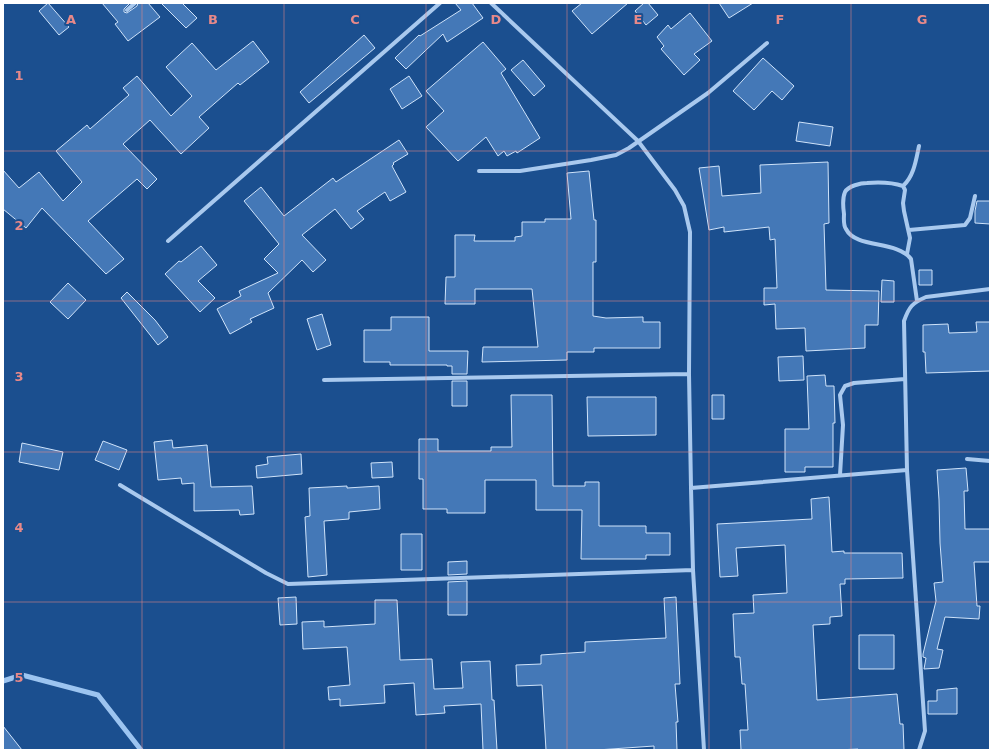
<svg xmlns="http://www.w3.org/2000/svg" width="993" height="753" font-family="'DejaVu Sans',sans-serif">
	<style>
		.lines { fill: none; stroke-linecap: round; stroke-linejoin: round }
		.stream { stroke: #9cc4f0; stroke-width: 5 }
		.building { fill: #4478b7; stroke: #cfe3fa }
		.street { stroke: #a9c9ee; stroke-width: 4 }
		.grid { fill: none; stroke: #e88989; stroke-width: 1; stroke-opacity: 0.55 }
		.grid-label { font-size: 13px; text-anchor: middle; font-weight: bold; fill: #e88989; stroke: #1b4f8f; stroke-width: 4; stroke-linejoin: round; paint-order: stroke }
	</style>
	<rect width="100%" height="100%" fill="#1b4f8f"/>
	<g class="lines">
		<path class="stream" d="M3 681 22 675 98 695 141 750"/>
	</g>
	<path class="building" d="M48 3 69 27 59 35 39 11Z
		M102 3H130L124 9V12L127 13 137 6 138 3H148L160 17 128 41 115 24 118 22Z
		M161 3H182L197 18 186 28Z
		M455 3H472L483 18 447 42 443 34 406 69 395 58 419 35 420 36 461 10Z
		M582 3H628L592 34 572 11Z
		M644 3H648L658 15 646 25 635 11Z
		M719 3H753L729 18Z
		M690 13 712 41 694 54 700 60 684 75 661 49 664 46 657 37 668 25 671 29Z
		M364 35 375 48 309 103 300 92Z
		M253 41 269 62 240 85 238 83 199 117 209 128 181 154 150 120 123 144 157 179 147 189 137 179 88 221 124 259 106 274 42 208 26 228 3 209V170L19 188 39 172 63 201 82 182 56 151 87 125 90 129 129 95 123 88 137 76 171 116 192 96 166 67 192 43 216 70Z
		M483 42 506 69 501 73 540 138 517 153 516 151 507 156 504 151 498 156 486 137 458 161 426 127 444 111 426 91Z
		M763 58 794 86 782 100 772 91 754 110 733 91Z
		M523 60 545 86 534 96 511 70Z
		M409 76 422 96 402 109 390 89Z
		M799 122 833 127 830 146 796 141Z
		M399 140 408 154 393 163 394 164 392 166 406 192 390 201 385 192 357 211 364 219 351 229 335 209 302 235 326 260 313 272 302 260 268 293 274 308 250 319 252 322 230 334 217 309 241 296 239 291 278 273 264 259 279 244 244 201 261 187 284 216 333 178 336 182Z
		M828 162 829 223 824 224 826 290 879 291 878 325H865V348L806 351 805 328 776 329 775 304 764 305V288H777L775 239 770 240 769 227 724 232V227L709 230 699 168 719 166 722 196 761 193 760 165Z
		M589 171 594 220H596V262H593V316L606 318 643 317V322H660V348H594V352H567V360L482 362 483 347H538L532 289H475V304H445L446 277H455V235H475L474 241H515V237L522 236V222H545V219H571L567 173Z
		M977 201H990V224L975 223V211Z
		M201 246 217 265 198 281 215 298 200 312 165 274 179 261 181 262Z
		M919 270H932V285H919Z
		M882 280 894 281V302H881Z
		M68 283 86 300 68 319 50 302Z
		M127 292 155 320 168 337 158 345 121 298Z
		M322 314 331 345 317 350 307 319Z
		M391 317H429V351H468L467 374H452V366H447V365H390V362H364V330H391Z
		M976 322H990V371L926 373 925 352H923V325L948 324 949 333 977 332Z
		M803 356 804 380 779 381 778 357Z
		M825 375 826 386H834L835 423H833V467H805V472H785V429H809L807 376Z
		M452 381H467V406H452Z
		M511 395H552L553 486H585V482H599V526H646V533H670V555H646V559H581L582 510H536V480H485V513H447V509H423V479H419V439H438V451H491V447H512Z
		M712 395H724V419H712Z
		M587 397H656V435L588 436Z
		M172 440 173 448 207 445 211 487 252 486 254 514 240 515 239 510 194 511V483L182 484 181 478 158 480 154 442Z
		M103 441 127 450 119 470 95 460Z
		M22 443 63 452 59 470 19 462Z
		M301 454 302 474 257 478 256 466 268 464 267 457Z
		M392 462 393 477 372 478 371 463Z
		M966 468 968 491H964L965 529H990V562H974L977 606H980L979 619 945 617 937 649 943 650 939 668 924 669 926 658 923 657V654L936 601 934 583 943 582 940 543 939 500 937 470Z
		M347 486V488L379 486 380 509 349 512V519L324 521 327 575 308 577 305 517 310 516 309 488Z
		M829 497 832 552 844 551V553H902L903 578 845 579V584H840L842 616 830 617V624L813 625 817 700 897 694 900 724H903L904 750H858V749L837 750H741L740 730H748L745 684H742L740 657H735L733 614 754 613 753 595 787 593 785 545 736 548 738 576 720 577 717 524 812 519 811 499Z
		M401 534H422V570H401Z
		M467 561V574L448 575V562Z
		M467 581V615H448V582Z
		M296 597 297 624 280 625 278 598Z
		M676 597 680 684H675L678 722H676L677 750H654V746L597 750H546L542 685 517 686 516 665 541 664V655L585 652V642L666 638 664 598Z
		M375 600H397L400 660 432 659 434 689 463 688 461 662 490 661 492 700H494L497 750H483L481 704 444 706 445 713 416 715 414 683 384 685 385 703 340 706V699L329 700 328 687 350 685 347 647 303 649 302 622 324 621V627L375 624Z
		M859 635H894V669H859Z
		M957 688V714H928V701H937V690Z
		M3 726 22 750H3Z"/>
	<g class="lines">
		<path class="street" d="M491 3 638 141 675 190 684 206 690 232 689 374 691 488 693 570 704 750
			M127 10 135 3
			M479 171H520L591 160 616 155 629 148 708 93 767 43
			M903 186C891 182 880 182 867 183 861 183 848 186 845 192 842 199 843 207 844 214 844 218 843 225 846 229 856 249 897 240 911 259L917 301
			M903 186 905 190 903 203 904 211 910 238 907 254
			M903 186C914 176 916 160 919 146
			M909 230 965 225 970 218 975 196
			M168 241 440 3
			M324 380 689 374
			M967 459 990 461
			M840 475 843 425 840 395 845 386 854 383 905 379
			M120 485 266 573 288 584 693 570
			M691 488 907 470
			M919 750 925 731 907 470 904 321C909 307 912 303 926 297L990 289"/>
	</g>
	<path class="grid" d="M142 3V750M284 3V750M426 3V750M567 3V750M709 3V750M851 3V750M3 151H990M3 301H990M3 452H990M3 602H990"/>
	<g class="grid-label">
		<text x="71" y="24">A</text>
		<text x="213" y="24">B</text>
		<text x="355" y="24">C</text>
		<text x="496" y="24">D</text>
		<text x="638" y="24">E</text>
		<text x="780" y="24">F</text>
		<text x="922" y="24">G</text>
		<text x="19" y="80">1</text>
		<text x="19" y="230">2</text>
		<text x="19" y="381">3</text>
		<text x="19" y="532">4</text>
		<text x="19" y="682">5</text>
	</g>
	<rect width="993" height="753" fill="none" stroke="#ffffff" stroke-width="8"/>
</svg>
